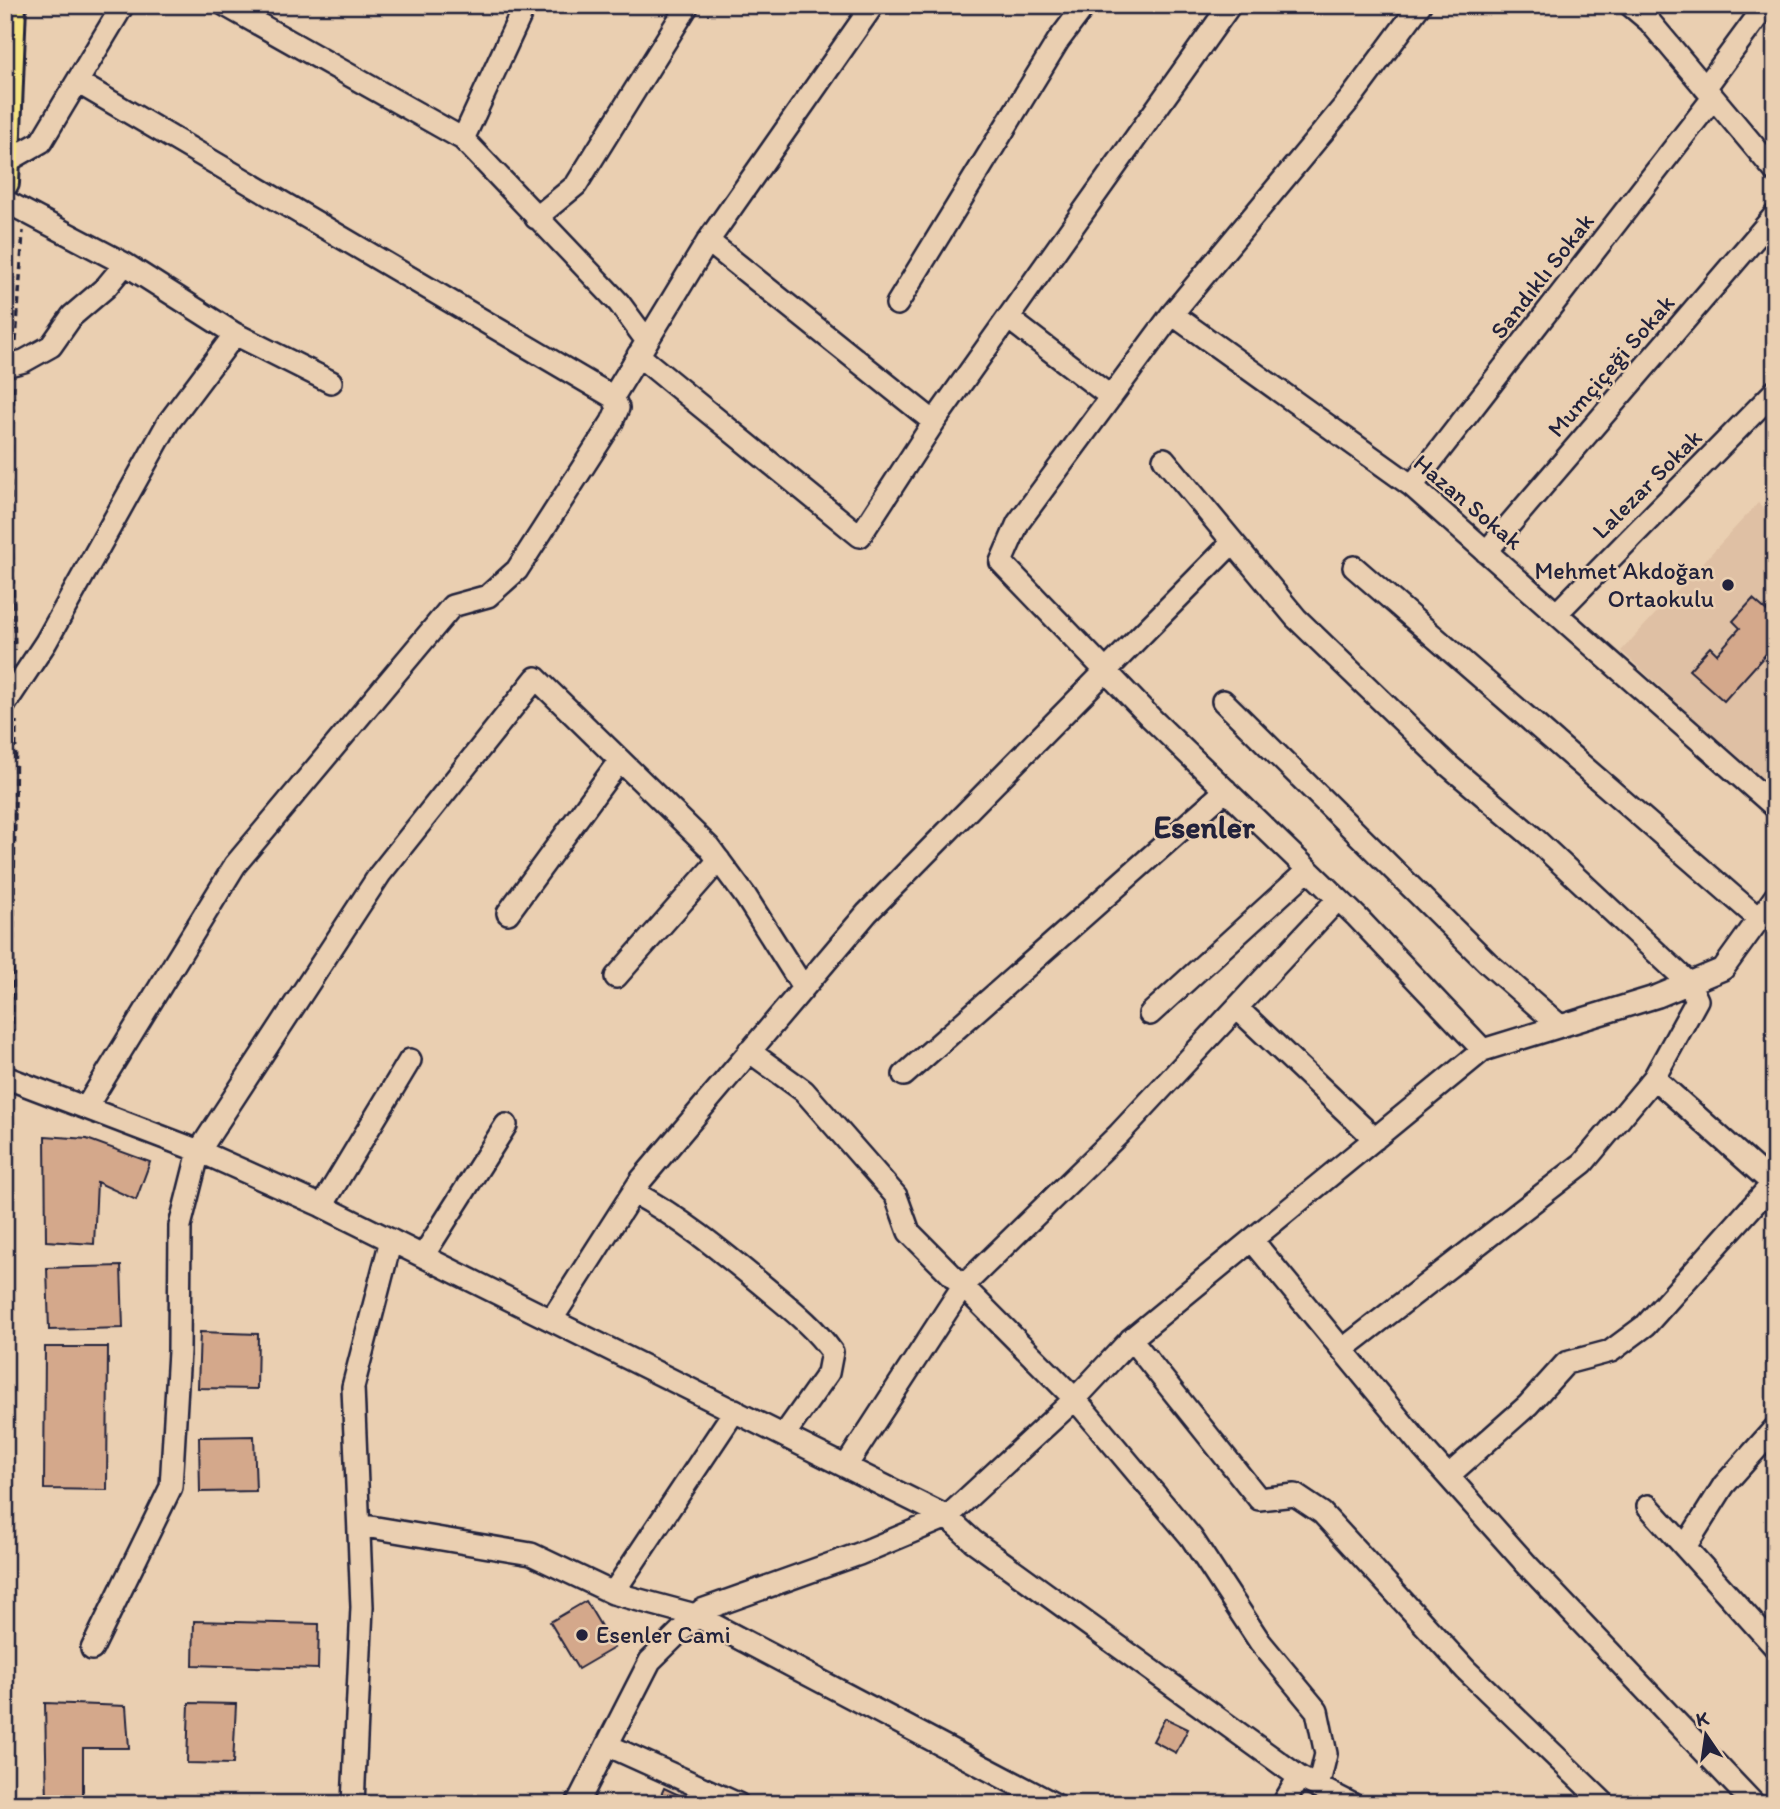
<svg xmlns="http://www.w3.org/2000/svg" width="1780" height="1809" font-family="Itim,sans-serif">
	<style>
		.built { fill: #dfc0a4 }
		.building { fill: #d4a88b; stroke: #22223b; stroke-width: 2 }
		.lines { fill: none; stroke-linecap: round; stroke-linejoin: round }
		.minor-casing { stroke: #22223b; stroke-width: 26 }
		.major-casing { stroke: #22223b; stroke-width: 32 }
		.path { stroke: #22223b; stroke-width: 3.5; stroke-dasharray: 7 5; stroke-linecap: butt }
		.minor { stroke: #eacfb1; stroke-width: 21 }
		.major { stroke: #f5e382; stroke-width: 26 }
		.poi-dot { fill: #22223b; stroke: #eacfb1; stroke-width: 2.5 }
		.labels { text-anchor: middle; stroke-width: 5; stroke-linejoin: round; paint-order: stroke }
		.street-label { font-size: 24px; fill: #22223b; stroke: #eacfb1 }
		.poi-label { font-size: 24px; fill: #22223b; stroke: #eacfb1; text-anchor: end }
		.district-label { font-size: 32px; font-weight: bold; fill: #22223b; stroke: #eacfb1 }
	</style>
	<rect width="100%" height="100%" fill="#eacfb1"/>
	<filter id="ink" filterUnits="userSpaceOnUse"><feTurbulence type="fractalNoise" baseFrequency=".0143" numOctaves="2"/><feDisplacementMap in="SourceGraphic" scale="14" xChannelSelector="R" yChannelSelector="G"/><feConvolveMatrix kernelMatrix="1 2 1 2 8 2 1 2 1" color-interpolation-filters="sRGB"/></filter>
	<g filter="url(#ink)">
		<path class="built" d="M1758 503 1775 519V792L1621 651Z"/>
		<path class="building" d="M1753 599 1775 618V644L1724 701 1689 670 1710 647 1717 654 1740 628 1733 621Z
			M45 1136 87 1139 150 1162 136 1200 97 1182 94 1244 46 1241Z
			M121 1266 123 1328 49 1330 47 1268Z
			M200 1332 258 1334 257 1389 198 1388Z
			M45 1347H108L107 1490 44 1489Z
			M254 1436 256 1491 200 1492 199 1437Z
			M586 1601 614 1648 578 1669 550 1622Z
			M194 1621 319 1624 318 1669 193 1665Z
			M45 1703 126 1706 129 1748H83V1804H47Z
			M189 1703 236 1704 233 1764 187 1763Z
			M1165 1718 1188 1729 1176 1753 1153 1741Z
			M664 1788 698 1804H657Z
			M129 1797H140L145 1804H129Z
			M192 1800 314 1802V1804H192Z"/>
		<g class="lines">
			<defs>
				<path id="minor" d="M225 5 463 139 525 5
					M1420 5 1351 98 1172 314 1018 523 1001 562 1151 718 1357 917 1483 1050
					M1630 5 1649 21 1775 171
					M79 83 613 397 708 241 873 5
					M1705 88 1766 5
					M463 139 619 303 647 341
					M6 162 41 142 123 5
					M5 201 125 264 235 334 331 382
					M536 218 576 185 688 5
					M708 241 934 422
					M897 304 1058 41 1085 5
					M1172 314 1412 486 1775 807
					M1008 318 1111 397
					M638 355 860 536 934 422 1230 5
					M5 366 24 361 51 346 72 316 106 287 125 264
					M1164 459 1296 618 1448 765 1535 839 1689 983 1697 1000 1654 1078 1583 1163 1342 1350
					M1412 486 1713 98
					M1486 552 1775 215
					M1354 567 1759 919
					M1557 613 1775 391
					M1223 701 1488 963 1560 1026
					M5 704 46 642 168 423 235 334
					M508 913 620 760
					M616 977 719 860
					M1237 1008 1375 1139
					M1150 1014 1308 870
					M749 1051 804 1091 896 1196 909 1232 1075 1399 1191 1537 1260 1642 1317 1711 1326 1754 1318 1787
					M904 1075 1226 790
					M5 1077 199 1151 322 1206 947 1517 973 1541 1299 1777 1352 1804
					M1654 1078 1775 1186
					M87 1106 235 865 452 606 488 596 517 570 612 422 618 408 613 397
					M633 1192C681 1218 720 1250 761 1284 787 1306 813 1325 832 1352L828 1373 784 1435
					M322 1206 410 1060
					M1252 1240 1423 1448 1528 1566 1754 1804
					M423 1256 506 1125
					M552 1319 641 1180 867 913 1233 542
					M1131 1339 1259 1499 1295 1495 1322 1513 1466 1670 1605 1804
					M846 1466 963 1286 1119 1134 1338 899
					M1448 1476 1528 1405 1566 1363 1611 1351 1646 1325 1775 1181
					M1648 1506 1775 1647
					M359 1525 531 1554 613 1593 695 1615 1054 1804
					M1685 1547 1724 1485 1775 1428
					M613 1593 735 1410
					M92 1649 171 1487 179 1351 180 1226 199 1151 380 874 536 678 709 847 746 897 803 987
					M607 1745 738 1804
					M353 1804 362 1607 353 1387 391 1240
					M577 1804 650 1661 702 1610 859 1554 947 1517 1075 1399 1131 1339 1483 1050 1658 996 1723 969 1775 897
					M1283 1804 1299 1777"/>
				<path id="major" d="M5 183 12 5"/>
			</defs>
			<use href="#minor" class="minor-casing"/>
			<use href="#major" class="major-casing"/>
			<path class="path" d="M16 342 23 231
				M14 385 10 475 15 650
				M12 1060 16 721
				M5 1460 11 1099"/>
			<use href="#minor" class="minor"/>
			<use href="#major" class="major"/>
		</g>
	</g>
	<g class="poi-dot">
		<circle cx="1728" cy="585" r="7"/>
		<circle cx="582" cy="1635" r="7"/>
	</g>
	<g class="labels">
		<g class="street-label">
			<text transform="translate(1542 276) rotate(-52)" y="8">Sandıklı Sokak</text>
			<text transform="translate(1611 366) rotate(-49)" y="8">Mumçiçeği Sokak</text>
			<text transform="translate(1647 484) rotate(-45)" y="8">Lalezar Sokak</text>
			<text transform="translate(1468 502) rotate(40)" y="8">Hazan Sokak</text>
		</g>
		<g class="poi-label">
			<text x="1714" y="579">Mehmet Akdoğan<tspan x="1714" dy="28">Ortaokulu</tspan></text>
			<text x="596" y="1643" text-anchor="start">Esenler Cami</text>
		</g>
		<g class="district-label">
			<text x="1204" y="838">Esenler</text>
		</g>
	</g>
	<rect width="1780" height="1809" fill="none" stroke="#eacfb1" stroke-width="28"/>
	<rect x="14" y="14" width="1752" height="1781" fill="none" stroke="#22223b" stroke-width="2.5" filter="url(#ink)"/>
	<g transform="translate(1706 1735) rotate(347)" stroke="#eacfb1" stroke-width="5" paint-order="stroke">
	<path d="M0-5L12 26L0 18L-12 26Z" fill="#22223b"/>
	<text y="-10" font-size="19" font-weight="bold" text-anchor="middle" fill="#22223b">K</text>
	</g>
</svg>
